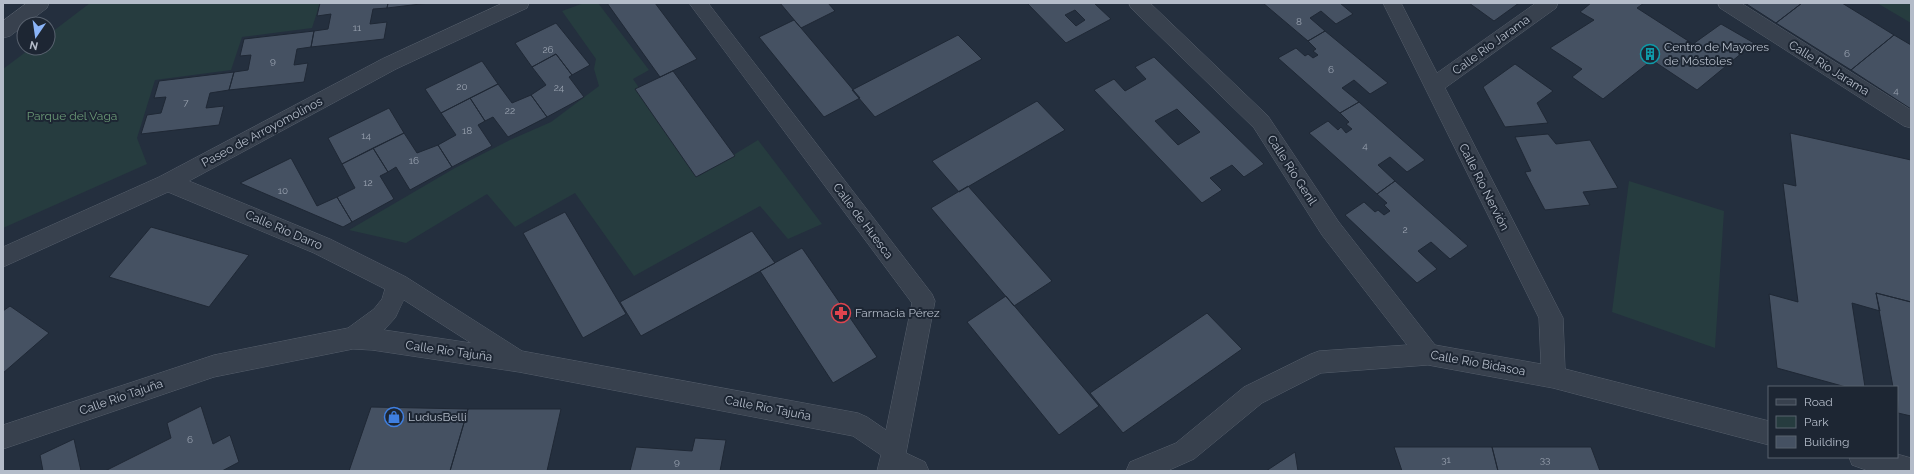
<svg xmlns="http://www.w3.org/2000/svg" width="1914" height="474" font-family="Raleway,sans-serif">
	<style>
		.green { fill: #263c3f }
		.building { fill: #455162; stroke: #1f2835; fill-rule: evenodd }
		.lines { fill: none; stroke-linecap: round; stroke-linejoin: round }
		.minor-casing { stroke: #565f6c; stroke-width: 1 }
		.minor { fill: #38414e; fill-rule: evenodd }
		.labels { text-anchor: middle; stroke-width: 4; stroke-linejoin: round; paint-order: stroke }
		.number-label { font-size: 10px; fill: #98a1af }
		.street-label { font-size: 12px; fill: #b4bcc9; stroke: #1d2633 }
		.poi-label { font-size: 12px; fill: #b4bcc9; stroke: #1d2633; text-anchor: start }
		.park-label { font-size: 12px; fill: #6b9a76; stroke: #1d2633 }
	</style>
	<rect width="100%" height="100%" fill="#242f3e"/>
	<path class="green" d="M90 3H320L312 28 242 37 231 70 155 80 137 138 147 164 3 228V69L31 48H48V35Z
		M584 3H598L649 70 633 79 699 176 758 140 822 224 788 239 760 206 634 276 575 193 515 227 487 194 406 243 349 230 455 168 510 140 551 122 599 86 594 69 596 59 562 11Z
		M1877 3H1911V23Z
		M1629 181 1724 211 1715 348 1612 312Z"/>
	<path class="building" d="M320 3H388L387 8 373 9 370 24 387 22 384 39 311 47 314 31 328 29 331 14 317 16Z
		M388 3H429L387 8Z
		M607 3H655L697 59 660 77Z
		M780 3H828L835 11 801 28Z
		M1027 3H1094L1111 19 1066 43ZM1075 10 1085 20 1076 26 1065 15Z
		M1263 3H1340L1353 14 1336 24 1321 11 1310 18 1325 31 1308 41Z
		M1469 3H1519L1494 21Z
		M1591 3H1644L1637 8 1693 44 1721 24 1754 43 1697 90 1652 60 1603 99 1572 77 1582 69 1550 48 1594 20 1580 12Z
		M1745 3H1802L1776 23Z
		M1802 3H1842L1894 35 1851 70 1776 23Z
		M794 20 801 28 860 98 824 117 759 37Z
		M556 23 590 65 572 75 556 54 532 67 515 43Z
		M314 31 311 47 297 49 294 65 308 63 304 82 229 90 234 72 248 70 251 55 240 56 244 39Z
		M1325 31 1388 83 1370 94 1354 80 1342 88 1359 102 1340 113 1278 58 1296 48 1305 56 1308 54 1313 58 1318 55 1313 51 1316 49 1308 41Z
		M958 35 982 59 875 117 852 90Z
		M1894 35 1911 45V109L1851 70Z
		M556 54 572 75 569 77 584 97 547 117 531 95 546 85 532 67Z
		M1154 57 1264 164 1244 177 1232 165 1210 178 1222 190 1202 203 1094 90 1114 79 1125 91 1146 79 1135 67ZM1177 109 1200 132 1178 145 1155 121Z
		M482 61 498 84 441 113 425 89Z
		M1515 64 1553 91 1537 103 1548 123 1505 127 1483 87Z
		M673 71 735 156 696 177 635 89Z
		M234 72 229 90 210 93 206 108 224 106 219 125 141 134 147 115 161 113 166 97 154 98 159 81Z
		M498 84 512 103 531 95 547 117 508 137 493 117 485 121 470 98Z
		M470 98 485 121 478 125 492 146 452 167 438 145 456 135 441 113Z
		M1037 101 1065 130 959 192 932 161Z
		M1359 102 1425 160 1407 172 1390 157 1378 165 1395 181 1377 194 1309 133 1328 121 1338 130 1341 127 1346 133 1352 129 1346 124 1349 122 1340 113Z
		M389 108 404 133 342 164 328 138Z
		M404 133 417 153 438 145 452 167 410 190 396 167 388 172 373 148Z
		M1790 133 1911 160V302L1876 293 1880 311 1852 303 1865 387H1846L1777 368 1769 294 1798 302 1783 183 1796 186Z
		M1548 134 1556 144 1590 140 1618 188 1583 192 1590 205 1545 210 1525 172 1531 171 1515 137Z
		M373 148 388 172 380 176 394 199 352 222 337 197 355 188 342 164Z
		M291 158 317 206 337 197 352 222 343 227 240 183Z
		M1395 181 1468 246 1450 259 1431 242 1418 251 1437 269 1417 283 1345 215 1364 202 1375 212 1378 210 1384 215 1390 211 1384 205 1387 203 1377 194Z
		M968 186 1052 281 1014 306 931 208Z
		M565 212 626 314 583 338 523 233Z
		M151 227 249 255 209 307 109 277Z
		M752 231 775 263 641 336 620 302Z
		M802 248 877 357 833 383 760 271Z
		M1876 293 1911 302V416L1898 413 1897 387H1893Z
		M1006 296 1099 406 1059 435 967 322Z
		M10 306 49 333 3 373V311Z
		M1207 313 1242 349 1123 433 1090 393Z
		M201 406 213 444 230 435 239 462 222 471H105L171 438 167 423Z
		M371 407 468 409 450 471H349Z
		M468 409H561L547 471H450Z
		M695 438 726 440 720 471H630L636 447 692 451Z
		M74 439 81 471H43L40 455Z
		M1394 447H1492L1498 471H1402Z
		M1492 447H1591L1600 471H1498Z
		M1295 452 1298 471H1266Z"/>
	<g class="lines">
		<defs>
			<path id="minor" d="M27 3H49L47 8 10 36 3 38V21Z
				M503 3H529L527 8 396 69 189 181 330 239 406 277 522 351 858 413 867 417 886 430 912 303 689 3H708L932 294 935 301 906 453 925 462 929 471H877L881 455 853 436 519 372 372 350 353 349 214 377 3 449V425L214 355 348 328 374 309 382 299 385 289 314 253 168 192 3 267V247L159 177 382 59ZM404 300 471 343 384 330 395 318Z
				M1129 3H1150L1268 116 1338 221 1435 345 1541 364 1539 318 1383 3H1401L1437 73 1536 3H1558L1556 8 1445 88 1563 318 1565 369 1769 421V445L1553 388 1428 365 1321 373 1262 403 1194 459 1167 471H1126L1130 462 1176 443 1244 387 1311 354 1319 351 1407 345 1322 235 1254 128 1131 8Z
				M1718 3H1741L1911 110V128L1904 126 1720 8Z
				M1897 454 1911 458V471H1869L1852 465 1849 457H1897Z"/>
		</defs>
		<use href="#minor" class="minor-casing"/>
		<use href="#minor" class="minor"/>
	</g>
	<defs>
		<symbol id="building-ring" viewBox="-11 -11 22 22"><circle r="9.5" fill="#1d2633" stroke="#0f9aa8" stroke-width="1.5"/><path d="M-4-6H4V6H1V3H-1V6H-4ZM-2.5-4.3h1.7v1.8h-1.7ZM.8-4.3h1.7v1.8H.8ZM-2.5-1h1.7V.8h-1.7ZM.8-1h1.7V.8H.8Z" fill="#0f9aa8"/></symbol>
		<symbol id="pharmacy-ring" viewBox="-11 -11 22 22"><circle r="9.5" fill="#1d2633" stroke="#e0444e" stroke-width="1.5"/><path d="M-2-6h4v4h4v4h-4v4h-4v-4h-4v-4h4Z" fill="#e0444e"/></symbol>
		<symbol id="shop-ring" viewBox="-11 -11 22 22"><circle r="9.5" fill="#1d2633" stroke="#3f7fe0" stroke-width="1.5"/><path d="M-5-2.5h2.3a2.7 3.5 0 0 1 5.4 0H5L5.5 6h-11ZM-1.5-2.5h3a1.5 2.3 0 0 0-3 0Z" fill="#3f7fe0"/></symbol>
	</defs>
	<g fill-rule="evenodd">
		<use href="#building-ring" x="1639" y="43" width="22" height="22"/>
		<use href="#pharmacy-ring" x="830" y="302" width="22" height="22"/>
		<use href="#shop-ring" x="383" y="406" width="22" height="22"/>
	</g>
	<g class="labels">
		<g class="number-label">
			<text x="1299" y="25">8</text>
			<text x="357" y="31">11</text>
			<text x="548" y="53">26</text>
			<text x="1847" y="57">6</text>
			<text x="273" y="64">9</text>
			<text x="1331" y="73">6</text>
			<text x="462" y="90">20</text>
			<text x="559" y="91">24</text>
			<text x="1896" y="94">4</text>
			<text x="186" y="106">7</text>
			<text x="510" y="114">22</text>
			<text x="467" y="134">18</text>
			<text x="366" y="139">14</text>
			<text x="1365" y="149">4</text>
			<text x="414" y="164">16</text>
			<text x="368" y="186">12</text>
			<text x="283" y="194">10</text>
			<text x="1405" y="233">2</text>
			<text x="190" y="443">6</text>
			<text x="1446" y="463">31</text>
			<text x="1545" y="463">33</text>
			<text x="677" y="465">9</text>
		</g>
		<g class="street-label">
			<text transform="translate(1491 45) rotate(-36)" y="4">Calle Río Jarama</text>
			<text transform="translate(1829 68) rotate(32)" y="4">Calle Río Jarama</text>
			<text transform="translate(262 132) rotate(-28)" y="4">Paseo de Arroyomolinos</text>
			<text transform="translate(1292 170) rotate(57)" y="4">Calle Río Genil</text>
			<text transform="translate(1484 187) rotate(63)" y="4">Calle Río Nervión</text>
			<text transform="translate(863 221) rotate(53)" y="4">Calle de Huesca</text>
			<text transform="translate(284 230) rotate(23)" y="4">Calle Río Darro</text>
			<text transform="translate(449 351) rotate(8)" y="4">Calle Río Tajuña</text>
			<text transform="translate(1478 363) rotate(10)" y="4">Calle Río Bidasoa</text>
			<text transform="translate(121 397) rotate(-19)" y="4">Calle Río Tajuña</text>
			<text transform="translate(768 408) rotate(11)" y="4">Calle Río Tajuña</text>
		</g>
		<g class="poi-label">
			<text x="1664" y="51">Centro de Mayores<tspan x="1664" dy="14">de Móstoles</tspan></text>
			<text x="855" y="317">Farmacia Pérez</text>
			<text x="408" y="421">LudusBelli</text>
		</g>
		<g class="park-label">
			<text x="72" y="120">Parque del Vaga</text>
		</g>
	</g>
	<rect width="1914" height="474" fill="none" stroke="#b4bcc9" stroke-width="8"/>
	<rect x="1768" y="386" width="130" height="72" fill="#1d2633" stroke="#59626f"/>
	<rect x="1776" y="399" width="20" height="6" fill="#38414e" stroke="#59626f"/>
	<text x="1804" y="406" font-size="12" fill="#b4bcc9">Road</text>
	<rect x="1776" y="416" width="20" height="12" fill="#263c3f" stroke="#59626f"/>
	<text x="1804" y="426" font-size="12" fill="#b4bcc9">Park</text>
	<rect x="1776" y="436" width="20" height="12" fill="#455162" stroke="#59626f"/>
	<text x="1804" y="446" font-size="12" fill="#b4bcc9">Building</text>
	<g transform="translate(36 36) rotate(193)"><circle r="19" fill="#1d2633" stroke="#59626f"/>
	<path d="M0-3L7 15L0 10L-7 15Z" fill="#8ab4f8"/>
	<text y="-6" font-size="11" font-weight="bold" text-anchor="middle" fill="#b4bcc9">N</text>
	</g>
</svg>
